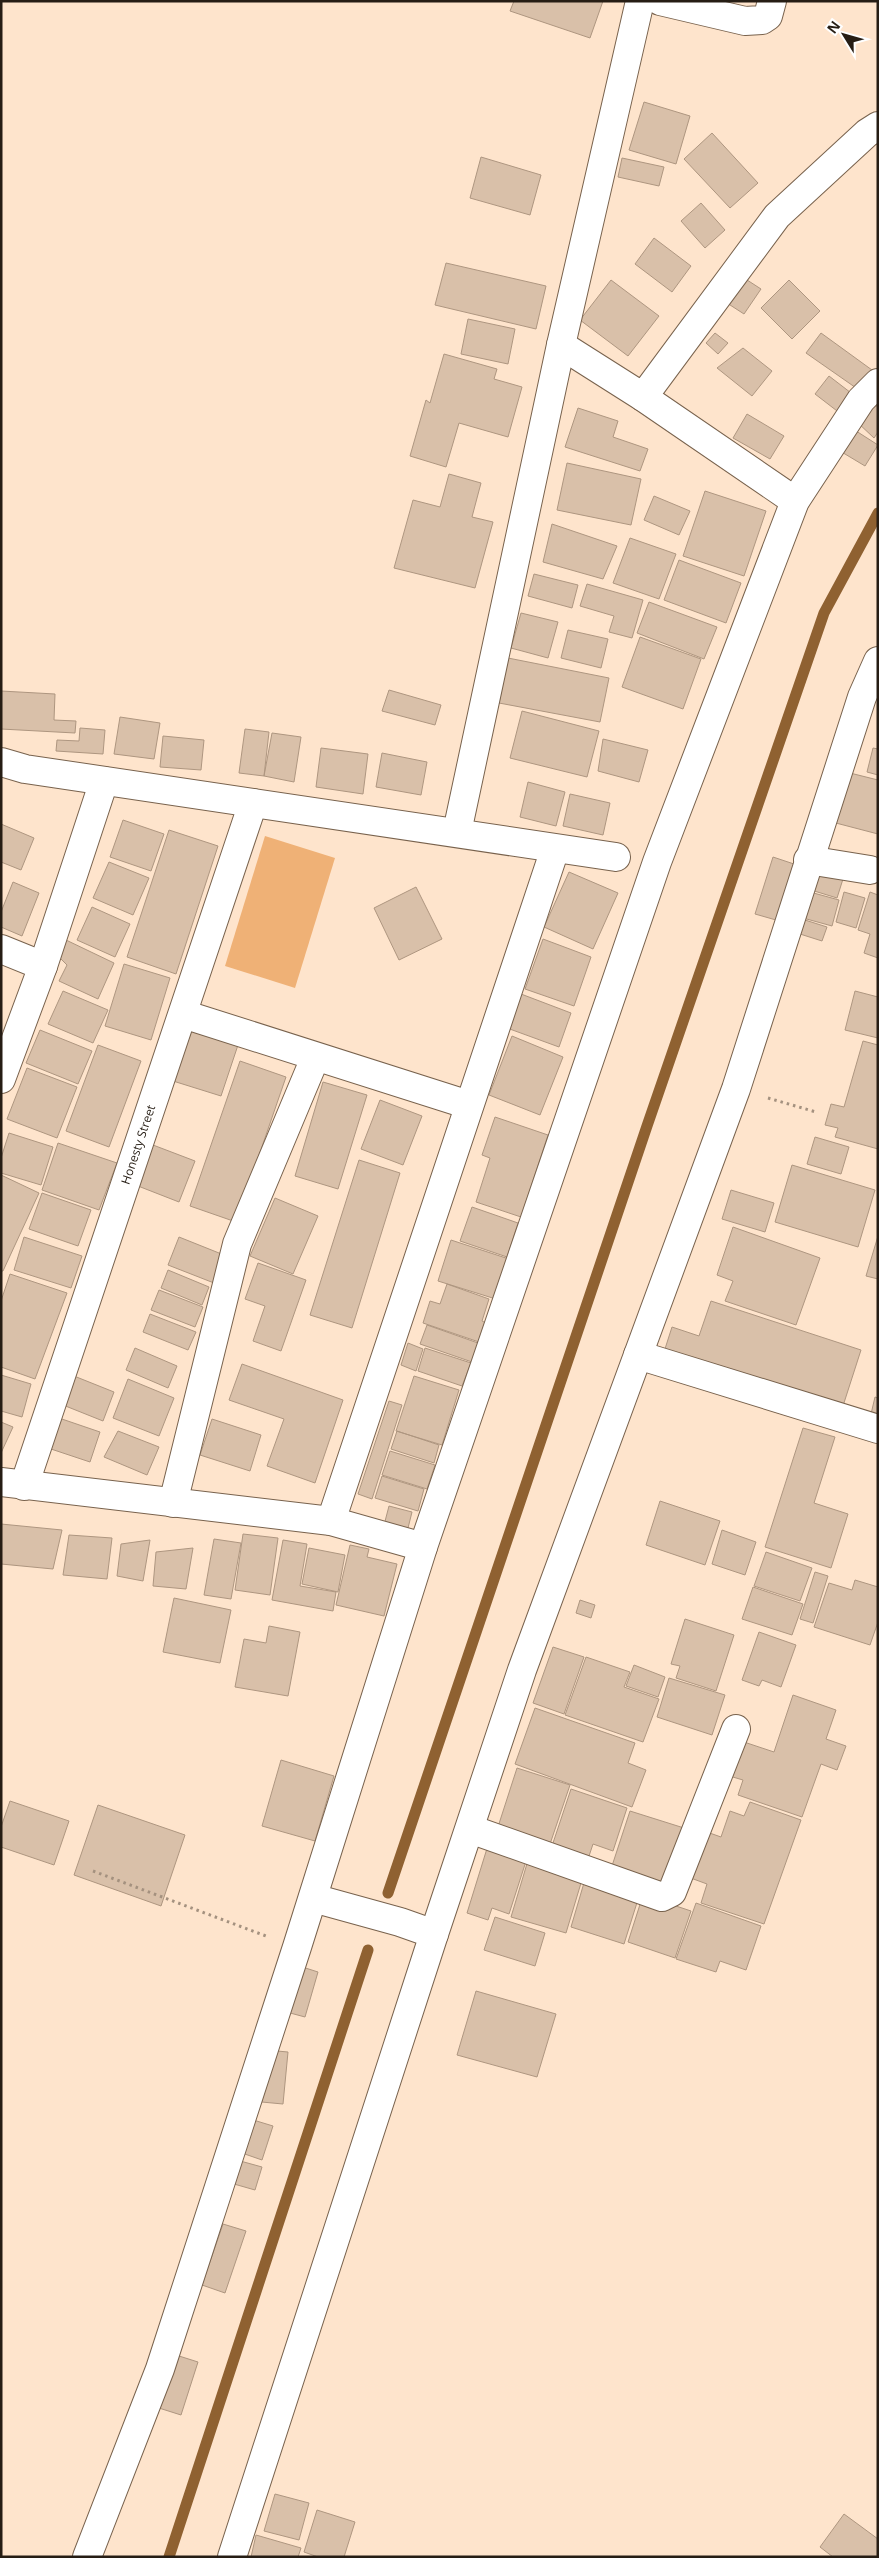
<svg xmlns="http://www.w3.org/2000/svg" width="879" height="2558" font-family="'Open Sans',sans-serif">
	<style>
		.green { fill: #efb176 }
		.lines { fill: none; stroke-linecap: round; stroke-linejoin: round }
		.stream { stroke: #8f6131; stroke-width: 11 }
		.building { fill: #d9c0a9; stroke: #ae9680 }
		.minor-casing { stroke: #78624d; stroke-width: 30 }
		.path { stroke: #a4917f; stroke-width: 3; stroke-dasharray: 2.5 4; stroke-linecap: butt }
		.minor { stroke: #fff; stroke-width: 28 }
		.labels { text-anchor: middle; stroke-width: 4; stroke-linejoin: round; paint-order: stroke }
		.street-label { font-size: 12px; fill: #261d14; stroke: #fff }
	</style>
	<rect width="100%" height="100%" fill="#fee4cc"/>
	<path class="green" d="M265 836 335 858 295 988 225 966Z"/>
	<g class="lines">
		<path class="stream" d="M388 1893 647 1126 824 613 878 513
			M169 2557 368 1950"/>
	</g>
	<path class="building" d="M514 1H603L590 38 510 11Z
		M644 102 690 116 676 164 629 150Z
		M712 133 758 183 730 208 684 159Z
		M481 157 541 175 530 215 470 198Z
		M622 158 664 167 659 186 618 177Z
		M701 203 725 230 705 248 681 221Z
		M654 238 691 266 672 292 635 264Z
		M446 263 546 286 536 329 435 305Z
		M744 278 761 289 744 314 727 303Z
		M611 280 659 316 628 356 580 320Z
		M789 280 820 311 792 339 761 308Z
		M468 319 515 329 508 364 461 354Z
		M715 333 728 343 718 354 706 343Z
		M821 333 872 370 859 390 806 353Z
		M743 348 772 371 752 396 717 368Z
		M444 354 497 369 494 379 522 387 508 437 459 423 446 467 410 456 426 400 430 403Z
		M829 376 855 396 841 414 815 394Z
		M873 404 878 407V432L874 438 857 422Z
		M578 408 618 421 613 437 648 449 640 471 565 447Z
		M747 414 784 436 770 459 733 438Z
		M853 429 878 445 865 466 840 451Z
		M567 463 641 479 631 525 557 510Z
		M449 474 481 483 472 517 493 522 475 588 394 568 413 500 440 507Z
		M705 491 766 511 744 576 683 556Z
		M654 496 690 511 679 535 644 520Z
		M552 524 617 546 603 579 543 562Z
		M630 538 676 554 659 599 613 583Z
		M679 560 741 583 726 623 664 600Z
		M534 574 578 585 572 608 528 596Z
		M587 584 643 600 632 638 609 632 614 616 580 606Z
		M649 602 717 627 704 659 637 633Z
		M521 613 558 622 548 658 511 648Z
		M568 630 608 639 601 668 561 658Z
		M640 637 701 659 683 709 622 687Z
		M508 658 609 678 600 722 499 703Z
		M389 690 441 705 435 725 382 711Z
		M1 691 55 694 54 720 76 721 75 733 1 729Z
		M522 711 599 731 587 777 510 758Z
		M120 717 160 723 154 759 114 754Z
		M80 728 105 730 103 754 56 751 57 740 79 741Z
		M245 729 269 732 264 776 239 773Z
		M272 733 301 737 294 782 264 776Z
		M163 736 204 740 201 770 160 767Z
		M603 739 648 750 639 782 598 771Z
		M321 748 368 754 363 794 316 787Z
		M873 748 878 749V775L867 772Z
		M382 753 427 762 421 795 376 787Z
		M846 772 878 780V834L832 822Z
		M528 782 565 792 556 826 520 817Z
		M570 794 610 803 603 835 563 826Z
		M123 820 164 834 151 871 110 857Z
		M1 824 34 838 21 870 1 862Z
		M169 830 218 846 176 974 127 957Z
		M773 857 794 864 776 920 755 914Z
		M109 862 149 878 133 915 93 898Z
		M817 871 843 879 837 898 811 890Z
		M569 872 618 893 593 949 544 927Z
		M13 882 39 893 22 936 1 927V912Z
		M416 887 442 939 399 960 374 908Z
		M810 892 839 900 832 926 803 918Z
		M844 892 865 898 856 928 836 922Z
		M870 892 878 895V958L864 953 870 934 858 930Z
		M92 907 130 924 115 957 77 940Z
		M805 920 827 927 822 941 800 934Z
		M543 939 591 957 574 1006 525 989Z
		M66 940 114 963 98 999 59 981 67 965 58 956Z
		M124 964 170 978 151 1040 105 1026Z
		M63 991 108 1010 93 1043 48 1024Z
		M855 991 878 997V1038L845 1030Z
		M521 994 571 1013 559 1047 507 1028Z
		M40 1030 92 1051 78 1084 26 1063Z
		M190 1030 238 1045 221 1096 173 1081Z
		M512 1036 563 1057 540 1115 489 1095Z
		M863 1041 878 1045V1149L835 1137 838 1128 825 1125 831 1104 844 1107Z
		M98 1045 141 1061 109 1147 66 1131Z
		M240 1061 286 1077 236 1222 190 1206Z
		M27 1068 77 1087 57 1138 7 1119Z
		M323 1082 367 1095 338 1189 295 1176Z
		M380 1100 422 1116 403 1165 361 1149Z
		M495 1117 548 1135 521 1217 476 1202 490 1158 482 1155Z
		M9 1133 53 1147 41 1185 1 1173V1158Z
		M815 1137 849 1147 841 1174 807 1164Z
		M58 1143 117 1163 99 1210 42 1190Z
		M153 1145 195 1161 179 1202 138 1186Z
		M359 1160 400 1173 352 1328 310 1315Z
		M792 1165 875 1190 858 1247 775 1222Z
		M1 1175 39 1193 3 1271H1Z
		M731 1190 774 1203 765 1232 722 1219Z
		M42 1193 91 1210 78 1246 29 1229Z
		M275 1198 318 1216 293 1274 250 1256Z
		M472 1207 518 1223 507 1257 460 1241Z
		M733 1227 820 1258 796 1325 725 1301 733 1281 717 1275Z
		M878 1236V1279L866 1276Z
		M24 1237 82 1256 71 1288 14 1270Z
		M179 1237 224 1255 214 1283 168 1265Z
		M451 1240 512 1260 499 1300 438 1281Z
		M258 1263 306 1280 281 1351 253 1341 265 1306 245 1299Z
		M168 1270 209 1287 202 1305 161 1288Z
		M10 1274 67 1293 35 1379 1 1367V1301Z
		M447 1284 489 1299 482 1321 486 1323 479 1342 423 1323 430 1301 440 1304Z
		M159 1290 203 1307 195 1327 151 1310Z
		M711 1301 861 1350 842 1409 664 1352 672 1327 699 1336Z
		M150 1314 196 1332 188 1350 143 1332Z
		M427 1325 478 1343 472 1362 420 1344Z
		M408 1343 423 1349 416 1371 401 1365Z
		M135 1348 177 1366 168 1388 126 1370Z
		M425 1348 471 1363 462 1386 418 1371Z
		M242 1364 343 1400 315 1483 267 1466 284 1419 229 1400Z
		M64 1372 114 1392 103 1421 53 1401Z
		M1 1375 31 1384 22 1417 1 1411Z
		M414 1376 459 1390 442 1445 396 1431Z
		M128 1379 174 1398 159 1436 113 1418Z
		M875 1397 878 1398V1416L871 1414Z
		M389 1401 402 1405 372 1499 358 1494Z
		M56 1417 100 1432 90 1462 45 1447Z
		M212 1419 261 1435 250 1471 200 1455Z
		M1 1422 13 1427 1 1453Z
		M803 1428 835 1437 814 1503 848 1514 831 1568 765 1547Z
		M118 1431 159 1447 147 1475 104 1457Z
		M397 1431 439 1445 434 1463 391 1449Z
		M390 1451 435 1465 427 1489 382 1475Z
		M382 1476 424 1489 418 1511 375 1498Z
		M660 1501 720 1521 705 1565 646 1545Z
		M389 1506 412 1512 406 1536 383 1529Z
		M1 1524 62 1530 53 1569 1 1564Z
		M722 1530 756 1542 745 1575 712 1564Z
		M243 1534 278 1538 270 1595 235 1590Z
		M69 1535 112 1538 107 1579 63 1575Z
		M214 1539 241 1543 231 1599 204 1595Z
		M150 1540 143 1581 117 1576 121 1544Z
		M283 1540 307 1544 300 1586 336 1592 333 1611 272 1600Z
		M350 1545 369 1549 367 1557 397 1564 384 1616 336 1605Z
		M193 1548 186 1589 153 1586 156 1552Z
		M309 1548 345 1555 338 1592 302 1584Z
		M766 1552 812 1568 800 1601 754 1586Z
		M815 1572 828 1576 813 1623 800 1619Z
		M855 1580 878 1587V1622L870 1645 814 1627 829 1583 852 1590Z
		M753 1587 803 1604 792 1635 742 1619Z
		M174 1598 231 1610 220 1663 163 1652Z
		M580 1600 595 1605 591 1618 576 1613Z
		M685 1619 734 1635 716 1691 676 1678 680 1666 671 1664Z
		M269 1626 300 1632 288 1696 235 1687 244 1639 266 1643Z
		M759 1632 796 1645 781 1687 762 1680 759 1686 742 1680Z
		M553 1647 584 1657 564 1714 533 1703Z
		M586 1657 630 1672 624 1687 659 1699 643 1742 565 1715Z
		M634 1665 665 1677 658 1697 626 1686Z
		M669 1678 725 1695 712 1735 657 1717Z
		M793 1695 836 1710 826 1739 846 1746 837 1770 821 1764 802 1817 738 1795 743 1780 726 1775 738 1740 774 1752Z
		M535 1708 635 1743 628 1763 646 1770 632 1807 515 1764Z
		M281 1760 334 1776 315 1841 262 1826Z
		M517 1768 570 1785 548 1850 496 1833Z
		M571 1789 627 1808 613 1851 593 1844 587 1862 551 1849Z
		M10 1801 69 1821 54 1865 1 1847V1827Z
		M750 1802 801 1820 764 1924 701 1903 707 1884 688 1877 704 1831 721 1837 730 1811 744 1816Z
		M98 1805 185 1835 161 1906 74 1875Z
		M630 1811 684 1828 663 1890 610 1872Z
		M489 1842 528 1855 509 1914 492 1908 488 1920 467 1913Z
		M529 1857 584 1873 566 1933 511 1917Z
		M586 1876 640 1893 624 1944 571 1927Z
		M643 1895 691 1911 675 1958 628 1942Z
		M696 1903 761 1926 746 1970 720 1961 716 1972 676 1959Z
		M495 1917 545 1933 535 1966 484 1950Z
		M293 1964 318 1972 305 2017 279 2010Z
		M476 1991 556 2014 537 2077 457 2055Z
		M255 2049 288 2052 283 2104 251 2101Z
		M250 2119 273 2126 262 2160 239 2152Z
		M233 2159 262 2167 255 2190 227 2182Z
		M223 2224 246 2231 225 2293 202 2285Z
		M157 2349 198 2362 181 2415 140 2402Z
		M275 2494 309 2503 299 2540 264 2531Z
		M317 2510 355 2522 344 2557H318L304 2552Z
		M844 2514 878 2539V2557H833L820 2547Z
		M256 2535 301 2548 298 2557H251Z"/>
	<g class="lines">
		<defs>
			<g id="minor">
				<path d="M660 1 745 21 762 20 768 16 772 1"/>
				<path d="M561 345 643 397 777 216 867 133 878 126"/>
				<path d="M643 397 795 501"/>
				<path d="M1 762 25 769 616 857"/>
				<path d="M457 832 561 345 640 1"/>
				<path d="M808 860 870 870"/>
				<path d="M1 949 43 966"/>
				<path d="M183 1014 469 1105"/>
				<path d="M1 1079 43 966 104 781"/>
				<path d="M638 1355 878 1429"/>
				<path d="M1 1482 331 1521 423 1547"/>
				<path id="s1" d="M24 1486 253 803"/>
				<path d="M173 1503 237 1244 315 1058"/>
				<path d="M331 1521 555 849"/>
				<path d="M470 1829 662 1897 672 1892 736 1729"/>
				<path d="M313 1898 400 1922 434 1934"/>
				<path d="M87 2557 160 2369 297 1947 423 1547 657 862 795 501 861 400 878 383"/>
				<path d="M232 2557 434 1934 522 1670 736 1089 862 697 878 661"/>
			</g>
		</defs>
		<use href="#minor" class="minor-casing"/>
		<path class="path" d="M768 1098 816 1112
			M93 1871 266 1936"/>
		<use href="#minor" class="minor"/>
	</g>
	<g class="labels">
		<g class="street-label">
			<text dy="4" stroke="none"><textPath href="#s1" startOffset="360">Honesty Street</textPath></text>
		</g>
	</g>
	<rect width="879" height="2558" fill="none" stroke="#261d14" stroke-width="5"/>
	<g transform="translate(844 35) rotate(307)" stroke="#ffffff" stroke-width="4" paint-order="stroke">
	<path d="M0-4L9 19L0 12L-9 19Z" fill="#261d14"/>
	<text y="-8" font-size="14" font-weight="bold" text-anchor="middle" fill="#261d14">N</text>
	</g>
</svg>
